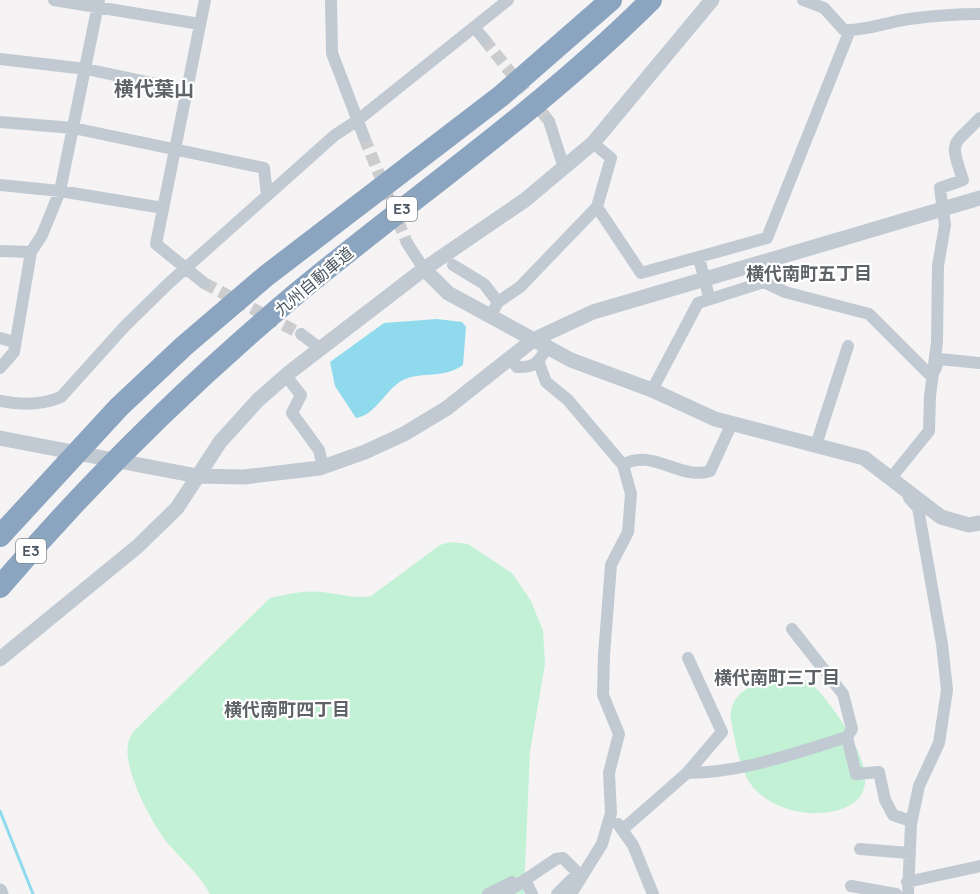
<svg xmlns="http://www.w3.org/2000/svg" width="980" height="894" font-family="Manrope,'Noto Sans JP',sans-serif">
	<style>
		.green { fill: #c3f1d5 }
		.water { fill: #90daee }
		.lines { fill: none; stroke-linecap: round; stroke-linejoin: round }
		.stream { stroke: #90daee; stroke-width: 3 }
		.minor-tunnel { stroke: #caccce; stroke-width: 12; stroke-dasharray: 12 6; stroke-linecap: butt }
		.minor { stroke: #c1cad2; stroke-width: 12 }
		.tertiary { stroke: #c1cad2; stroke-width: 15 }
		.motorway { stroke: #8ba5c1; stroke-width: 22 }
		.labels { text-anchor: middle; stroke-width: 4.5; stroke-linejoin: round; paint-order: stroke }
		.shield { fill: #fff; stroke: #808990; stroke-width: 1.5 }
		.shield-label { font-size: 15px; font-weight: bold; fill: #4a5661 }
		.street-label { font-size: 16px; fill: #4a5661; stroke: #fff }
		.neighbourhood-label { font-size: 18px; font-weight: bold; fill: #5f6368; stroke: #fff }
		.quarter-label { font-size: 20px; font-weight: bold; fill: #5f6368; stroke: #fff }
	</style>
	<rect width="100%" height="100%" fill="#f5f3f3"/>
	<path class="green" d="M450 542 468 544 512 573 531 601 543 631 545 664 530 751 524 894H210C199 874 185 863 171 847 154 829 123 770 128 745 128 741 131 736 133 732L270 598C287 594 305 590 323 592 339 594 355 599 371 596L440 545Z
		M770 679 810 682C830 701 887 775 856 801 826 825 764 812 747 778 739 763 735 742 732 725 725 698 748 685 770 679Z"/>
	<path class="water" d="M437 319 462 322 466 327 463 365C445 378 427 372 408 378 386 385 379 414 356 418L335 386 330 362 384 323Z"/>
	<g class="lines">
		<path class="stream" d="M0 811 33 894"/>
		<path class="minor-tunnel" d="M484 39 549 121
			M364 137 407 243
			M204 283 301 334"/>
		<path class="minor" d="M54 0 200 24
			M331 0 332 53 364 137
			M803 0 824 8 844 30C866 31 887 22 909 19 932 16 957 14 980 14
			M474 27 484 39
			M0 59 86 69 185 90
			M549 121 564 168
			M0 122 73 128 264 168 267 195
			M593 143 611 158 597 207 641 273 767 238 850 30
			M0 185 60 191 163 208
			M407 243 424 269
			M0 251 31 252
			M699 258 709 297
			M453 265 484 284 498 302
			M204 283 156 244 205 0
			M490 317 498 302 520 287 597 207
			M301 334 321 349
			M0 338 14 342
			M510 358 517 367C535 368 539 362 547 347
			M539 363 546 382 568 400 623 465 631 494 628 532 611 565 604 655 603 695 619 734 609 773 611 813 602 844 571 894
			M0 368 14 352 31 252 42 235 60 191 99 0
			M935 370 939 359 980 363
			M286 376 301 395 292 413 319 450 323 467
			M652 390 698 303 764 282 785 292 869 314 932 377
			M0 401C20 405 42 405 61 397L125 326 169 283 335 135 358 120 508 0
			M816 445 848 346
			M623 465C651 447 681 481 710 471L732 423
			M898 485 891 478 929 431 930 396 937 342 938 266 945 225 940 188 963 180C949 139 952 147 980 118
			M792 629 843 694 852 729 847 737 856 774 879 772 885 800 893 815 911 821
			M687 773 722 732 688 658
			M618 824 633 845 653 894
			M622 830 687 773C742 773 795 753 847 737
			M860 849 909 853
			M525 880 532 894
			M907 882 980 866
			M851 886 896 894
			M488 894 512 882
			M504 894 556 859 563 858 578 873 557 894
			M908 894 911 824 919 786 939 743 947 690 942 644 918 508 909 498"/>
		<path class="tertiary" d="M424 269 448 293 571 360 652 390 715 419 864 458 941 517 969 525 980 523
			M0 438 197 476 244 477 320 468 365 452 404 434 447 408 533 340 593 312 980 198
			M0 659 138 546 177 508 220 442 258 400 290 372 424 269 525 200 593 143 712 0
			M0 891 1 894"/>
		<path class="motorway" d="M0 536 119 407 184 346 266 276 501 96 611 0
			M0 587C90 481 189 384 296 294 414 196 542 109 651 0"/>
	</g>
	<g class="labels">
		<g class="shield">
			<rect x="387" y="197" width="30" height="24" rx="4.5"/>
			<rect x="16" y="539" width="30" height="24" rx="4.5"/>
		</g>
		<g class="shield-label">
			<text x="402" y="214">E3</text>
			<text x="31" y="556">E3</text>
		</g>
		<g class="street-label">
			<text transform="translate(314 281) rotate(-40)" y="6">九州自動車道</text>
		</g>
		<g class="neighbourhood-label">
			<text x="809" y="280">横代南町五丁目</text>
			<text x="777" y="684">横代南町三丁目</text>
			<text x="287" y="716">横代南町四丁目</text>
		</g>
		<g class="quarter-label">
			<text x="154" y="96">横代葉山</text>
		</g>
	</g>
</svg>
